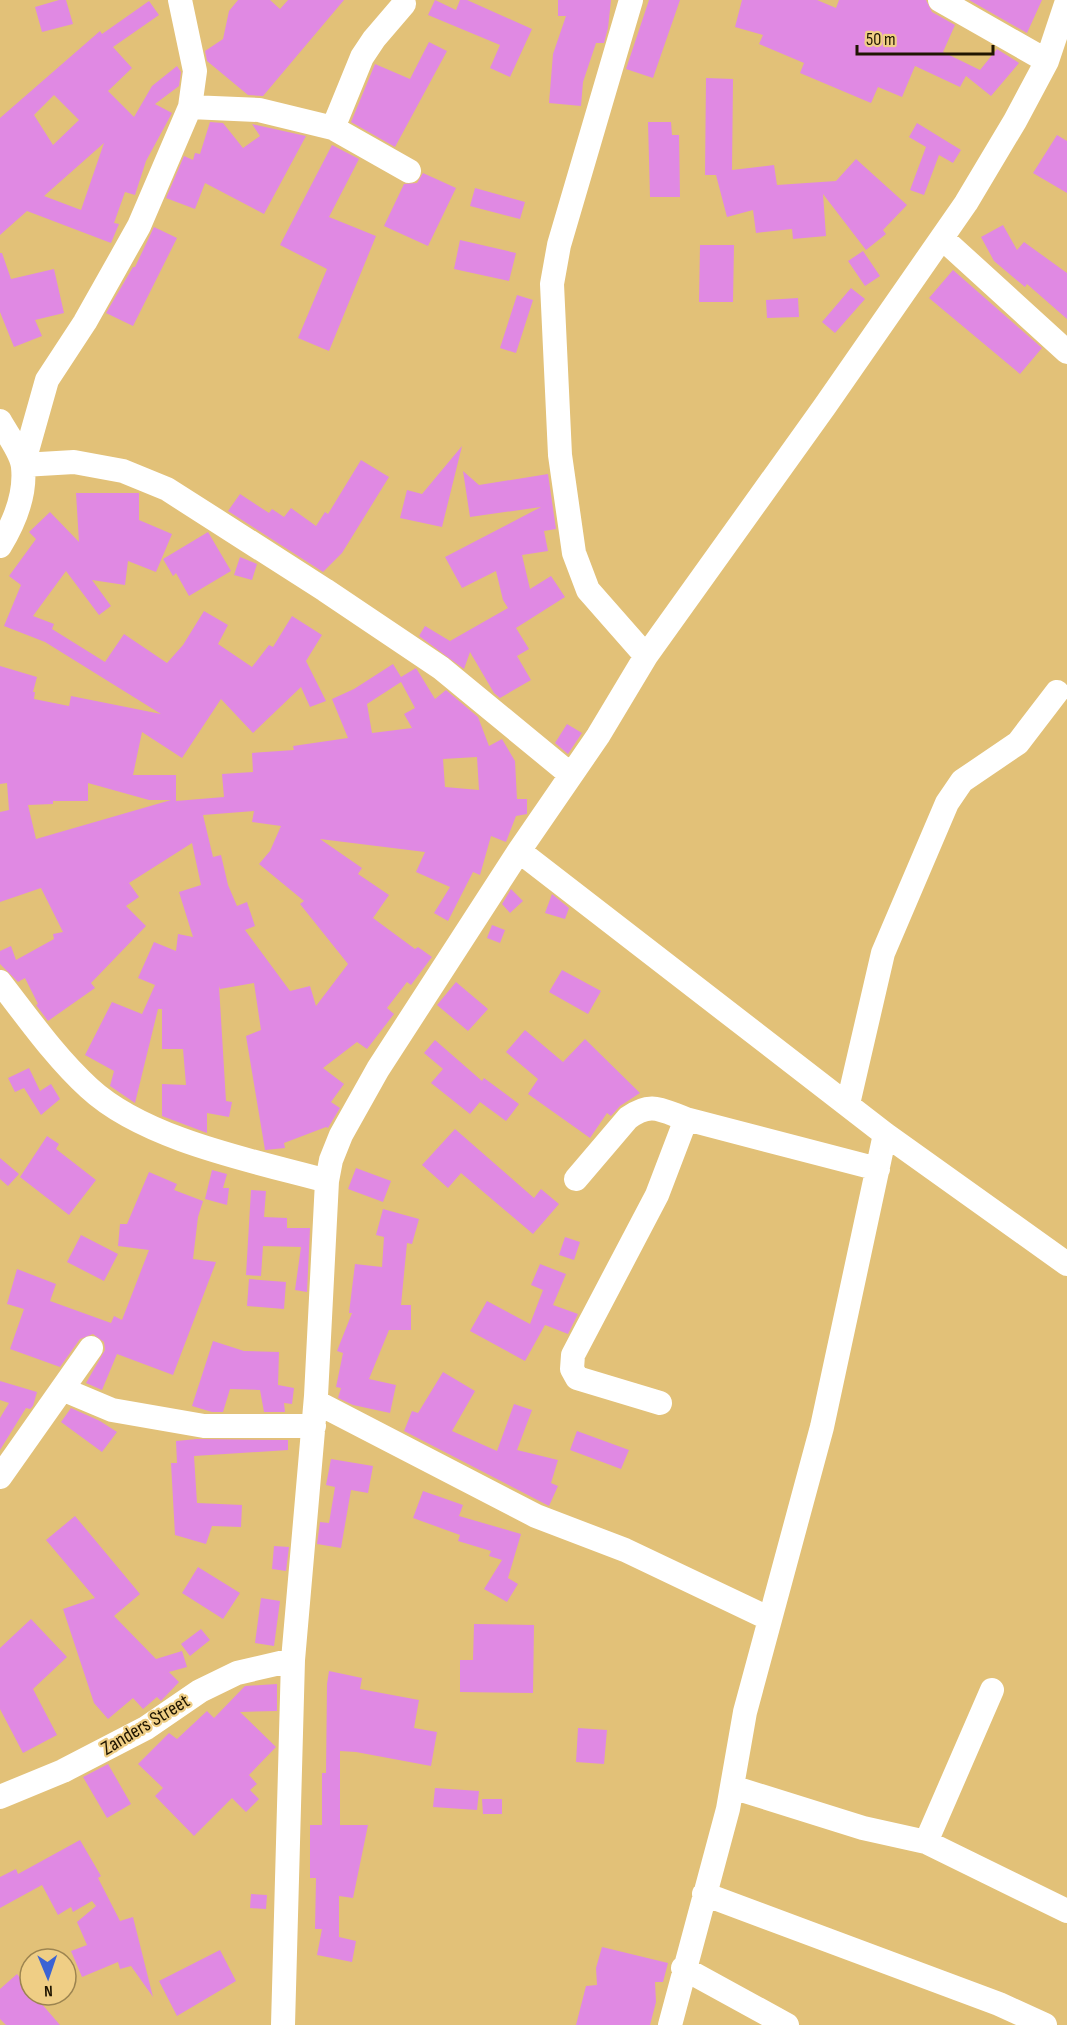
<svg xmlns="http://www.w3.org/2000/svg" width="1067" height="2025" font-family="'Sofia Sans Condensed',sans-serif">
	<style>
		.building { fill: #e089e3; fill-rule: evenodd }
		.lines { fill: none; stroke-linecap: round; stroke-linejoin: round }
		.minor { stroke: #fff; stroke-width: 24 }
		.labels { text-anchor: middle; stroke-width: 4.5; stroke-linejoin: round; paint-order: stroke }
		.street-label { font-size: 20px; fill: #1f1501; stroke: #efce85 }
	</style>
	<rect width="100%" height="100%" fill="#e2c178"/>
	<path class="building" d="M59 0H66L73 24 42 32 35 7Z
		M238 0H270L280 9 288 0H344L263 96 248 95 207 61 205 51 223 39 229 11Z
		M435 0 456 10 460 0H467L532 29 510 77 490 68 500 45 428 15Z
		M558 0H611L608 28 604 43H596L583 82 581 106 549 103 553 54 566 16H558Z
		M649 0H680L653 78 626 69Z
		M742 0H817L836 8 839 0H926L932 12 955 25 943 52 980 70 997 49 1019 63 991 96 966 76 960 87 915 66 902 97 878 87 871 103 800 73 804 63 759 44 763 35 735 27Z
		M969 0H1042L1027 33Z
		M149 1 159 15 113 47 132 68 108 91 134 117 152 86 177 66 181 72 179 86 155 104 172 113 146 161 135 195 125 192 114 223 119 224 111 243 27 211 0 235V118L100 31 102 34ZM54 95 79 120 53 145 34 115ZM104 143 81 210 44 196Z
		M429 42 447 51 395 147 351 122 375 64 410 79Z
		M706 78 733 79 732 170 774 165 777 185 836 181 856 159 907 205 883 230 886 234 866 250 823 194 826 236 793 239 792 229 756 233 753 210 727 217 716 175H705Z
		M210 122 223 123 243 148 260 136 252 124 306 136 264 214 205 183 195 209 166 198 184 156 193 160 195 153 200 154Z
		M648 122H671L672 135H679L680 197H650Z
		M917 123 961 150 953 163 939 155 924 195 910 190 926 147 909 137Z
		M1057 135 1067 141V193L1033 173Z
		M332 145 359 159 329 217 376 236 329 351 298 338 327 269 280 245Z
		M423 173 456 188 428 246 384 226 404 184 417 183Z
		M475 188 525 202 520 219 470 206Z
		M1003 225 1017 250 1024 242 1067 273V319L1027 284 1025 287 994 261 981 237Z
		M154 227 177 238 133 326 106 313 133 267H135Z
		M460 240 516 253 509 281 454 269Z
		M700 245H734L733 302H699Z
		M863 251 880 276 865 286 848 261Z
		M0 253H2L11 279 54 269 64 313 35 320 42 336 14 347 0 312Z
		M953 270 1042 348 1020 374 929 298Z
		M851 288 865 299 835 333 822 322Z
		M517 295 533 300 516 353 500 348Z
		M798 298 799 317 767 318 766 300Z
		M462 446 442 527 400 518 407 490 422 494Z
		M361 460 389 477 342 553 323 572 228 511 240 494 269 513 272 509 284 517 291 508 316 526 325 512 328 514Z
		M463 471 479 485 548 474 556 529 544 531 548 551 522 555 530 589 551 576 565 597 516 628 529 649 517 656 531 680 500 698 494 693 470 652 464 669 419 636 425 626 450 641 508 608 503 600 496 571 462 588 445 557 541 507 470 517Z
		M76 493H139V520L172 534 156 572 128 561 125 585 92 580 111 606 99 615 66 571 33 616 54 624 52 629 105 662 124 634 167 663 183 645 204 611 228 625 218 644 252 667 269 645 273 647 292 616 322 635 306 661 326 701 310 707 301 687 253 733 221 699 182 758 142 732 133 775H176V801L224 797 222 774 253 772 252 753 294 750 293 746 348 738 332 699 354 689 393 664 401 677 416 668 435 699 446 690 478 717 489 746 502 739 515 761 517 799H527V814L516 816 506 842 491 836 480 875 473 872 448 921 434 913 450 887 416 872 425 852 320 839 362 868 358 874 389 895 373 918 415 949 418 947 432 957 411 985 407 982 387 1008 394 1014 367 1049 357 1042 323 1068 344 1084 331 1102 340 1108 328 1128 326 1127 284 1143 285 1148 265 1150 246 1036 261 1030 254 983 220 989 219 986 226 1101 232 1102 229 1117 207 1113V1133L162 1116V1084L186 1085 183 1049H162V1009H158L135 1103 110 1086 114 1071 85 1055 112 1002 142 1014 155 985 138 978 154 942 176 951 178 934 193 937 179 892 201 885 192 843 129 883 139 897 126 906 146 926 91 983 95 988 48 1021 36 1005 38 1004 25 978 18 982 0 964V951L11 946 16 960 54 939 53 934 63 932 41 888 0 902V812L9 810 7 783 0 784V666L37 677 33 692H35L34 699 69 706 71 696 161 714 45 642 4 626 21 585 9 576 36 539 29 532 50 512 79 542ZM401 682 415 708 404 714 412 728 372 733 367 704ZM477 757 479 790 445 787 443 759ZM88 783 149 800H171L36 839 28 805 53 804V801H88ZM254 811 252 822 281 826 270 851 259 864 304 901 300 904 348 964 316 1006 310 986 290 991 245 930 255 926 247 902 237 906 228 885 221 855 213 857 203 815Z
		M208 532 231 571 189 596 176 573 173 576 163 559Z
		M240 557 257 564 252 580 234 575Z
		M567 724 582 733 568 754 555 743Z
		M511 889 523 901 510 913 502 904Z
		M552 894 569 908 565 919 545 913Z
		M492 925 505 930 500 943 487 938Z
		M562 970 601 991 588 1014 549 992Z
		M456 982 488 1009 468 1031 437 1005Z
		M525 1030 563 1062 585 1039 640 1093 620 1106 611 1116 607 1113 590 1138 528 1094 538 1079 506 1052Z
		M435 1040 482 1081 484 1078 519 1104 506 1121 480 1102 470 1114 431 1083 443 1069 424 1053Z
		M29 1068 40 1091 51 1084 60 1099 41 1115 24 1088 15 1092 8 1078Z
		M455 1129 534 1198 541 1189 559 1204 533 1234 461 1173 448 1188 422 1165Z
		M47 1136 59 1144 56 1149 96 1180 69 1215 20 1177Z
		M0 1158 19 1174 8 1186 0 1179Z
		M356 1168 391 1181 383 1202 348 1189Z
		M212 1170 227 1174 223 1188H229L227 1205 205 1199Z
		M149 1172 177 1184 174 1190 203 1201 198 1217 193 1259 216 1262 173 1375 117 1354 102 1390 86 1383 105 1350 104 1342 93 1334 80 1339 60 1367 10 1349 24 1309 7 1304 17 1269 56 1284 50 1301 111 1323 114 1316 122 1320 149 1250 118 1246 120 1224H127Z
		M251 1190 266 1191 264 1217 287 1218V1228H310L307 1292 295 1290 301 1247 263 1246 261 1276 246 1275Z
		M383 1209 419 1219 412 1244 407 1243 401 1305H411V1330H389L369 1379 396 1385 390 1413 353 1405 338 1398 341 1388 336 1387 343 1353 337 1351 352 1313H349L355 1264 382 1267 384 1237 376 1235Z
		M81 1235 118 1254 104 1281 67 1262Z
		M565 1237 580 1242 574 1260 559 1255Z
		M540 1264 566 1274 553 1305 578 1314 568 1334 545 1325 525 1361 470 1331 487 1301 530 1324 543 1290 531 1285Z
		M249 1279 286 1282 284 1309 247 1306Z
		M213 1341 244 1351 279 1352 278 1385 294 1388 292 1404 284 1403 285 1412H264L260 1390 230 1389 223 1412H212L192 1406Z
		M443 1372 475 1391 452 1431 497 1451 514 1404 532 1410 517 1450 558 1460 551 1483 558 1486 549 1506 404 1431 412 1411 418 1413Z
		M0 1381 37 1392 33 1406 30 1409 26 1408 0 1450V1418L9 1403 0 1400Z
		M71 1408 100 1421 117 1432 102 1452 61 1422Z
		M577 1431 629 1450 621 1469 570 1450Z
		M197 1439 288 1440V1450L194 1456 197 1503 242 1505 241 1527 212 1526 206 1544 175 1535 171 1463H177L176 1441Z
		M331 1459 373 1466 368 1493 351 1490 341 1548 317 1544 320 1522 329 1523 335 1487 326 1485Z
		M423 1491 463 1505 459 1516 521 1534 508 1578 518 1584 507 1602 484 1589 502 1560 489 1556 491 1551 458 1541 460 1535 413 1518Z
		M75 1516 140 1594 114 1616 156 1659 182 1651 187 1667 169 1672 179 1682 161 1701 157 1697 143 1709 133 1698 108 1719 94 1703 63 1609 95 1598 46 1540Z
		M274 1546 289 1547 286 1571 272 1569Z
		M198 1567 240 1593 223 1619 182 1593Z
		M261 1598 280 1601 274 1646 255 1643Z
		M31 1619 67 1657 33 1689 57 1735 23 1753 0 1709V1648Z
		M474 1624 534 1625 533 1693 460 1692V1660H473Z
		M201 1629 210 1640 190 1656 181 1644Z
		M329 1671 362 1678 360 1689 419 1700 414 1728 437 1732 431 1766 356 1752 340 1751V1825H368L353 1898 339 1896V1937L356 1941 352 1962 317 1955 322 1929H315L316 1878H310V1825H322V1773H326L327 1684Z
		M277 1684V1711L240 1712 276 1747 249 1775 257 1784 250 1790 259 1799 246 1812 232 1798 194 1836 155 1796 163 1788 138 1764 169 1733 177 1739 207 1711 214 1718 245 1686Z
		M578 1728 607 1730 604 1764 576 1762Z
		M108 1764 131 1804 107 1818 83 1777Z
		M435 1788 479 1791 477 1810 433 1807Z
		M482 1799H502V1814H483Z
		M80 1840 101 1876 98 1878 120 1921 133 1917 153 1997 131 1966 120 1969 118 1962 82 1977 71 1951 87 1945 77 1922 96 1906 92 1901 73 1912 71 1907 58 1915 42 1885 0 1908V1877L16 1869 18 1874Z
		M251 1894 267 1895 266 1909 250 1908Z
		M602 1947 668 1963 663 1982H655L656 2002 650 2025H576L586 1986 597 1985 596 1968Z
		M220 1950 236 1981 177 2016 159 1981Z
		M17 1974 30 1990V1995H34L60 2025H6L0 2019V1989Z"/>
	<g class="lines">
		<path class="minor" d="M180 0 195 71 190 107 139 226 85 322 47 380 23 465 74 462 123 471 167 489 325 590 441 668 571 775
			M631 0 559 245 552 284 560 455 574 553 588 590 646 656
			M940 0 1047 61
			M190 107 259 110 333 128 409 171
			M333 128 362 57 374 39 404 4
			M942 238 1067 352
			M0 421C7 434 22 453 23 467 26 495 14 523 0 546
			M519 851 885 1134 1067 1264
			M0 982C28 1018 55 1057 89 1088 145 1140 254 1161 327 1181
			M848 1104 883 953 947 803 962 781 1018 743 1057 692
			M576 1179 628 1118C651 1101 661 1110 686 1119
			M62 1389 112 1410 204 1426H314
			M316 1402 536 1516 625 1550 770 1619
			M660 1403 577 1378 572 1369 573 1355 657 1195 686 1119 878 1169
			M0 1477 91 1348
			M732 1787 863 1828 926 1842 1067 1911
			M0 1797 63 1771 146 1728 200 1691 237 1673 293 1660
			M926 1842 992 1690
			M704 1894 999 2004 1045 2025
			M683 1968 787 2025
			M283 2025 293 1660 316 1396 327 1181 331 1160 341 1135 378 1069 519 851 598 736 646 656 825 406 966 203 1015 121 1047 61 1067 1
			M670 2025 728 1809 745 1712 822 1427 885 1134"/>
	</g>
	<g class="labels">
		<g class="street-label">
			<text transform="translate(145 1724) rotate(-31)" y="7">Zanders Street</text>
		</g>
	</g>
	<g transform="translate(48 1977) rotate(178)"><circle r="28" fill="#efce85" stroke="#9c8450" stroke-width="1.5"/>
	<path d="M0-4.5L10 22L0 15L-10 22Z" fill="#3b63d4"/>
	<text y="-9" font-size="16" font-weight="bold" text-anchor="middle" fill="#1f1501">N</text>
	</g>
	<path d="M857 45v9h136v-9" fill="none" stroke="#1f1501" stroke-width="3"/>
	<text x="866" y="45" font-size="18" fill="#1f1501" stroke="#efce85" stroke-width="4.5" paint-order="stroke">50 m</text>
</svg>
